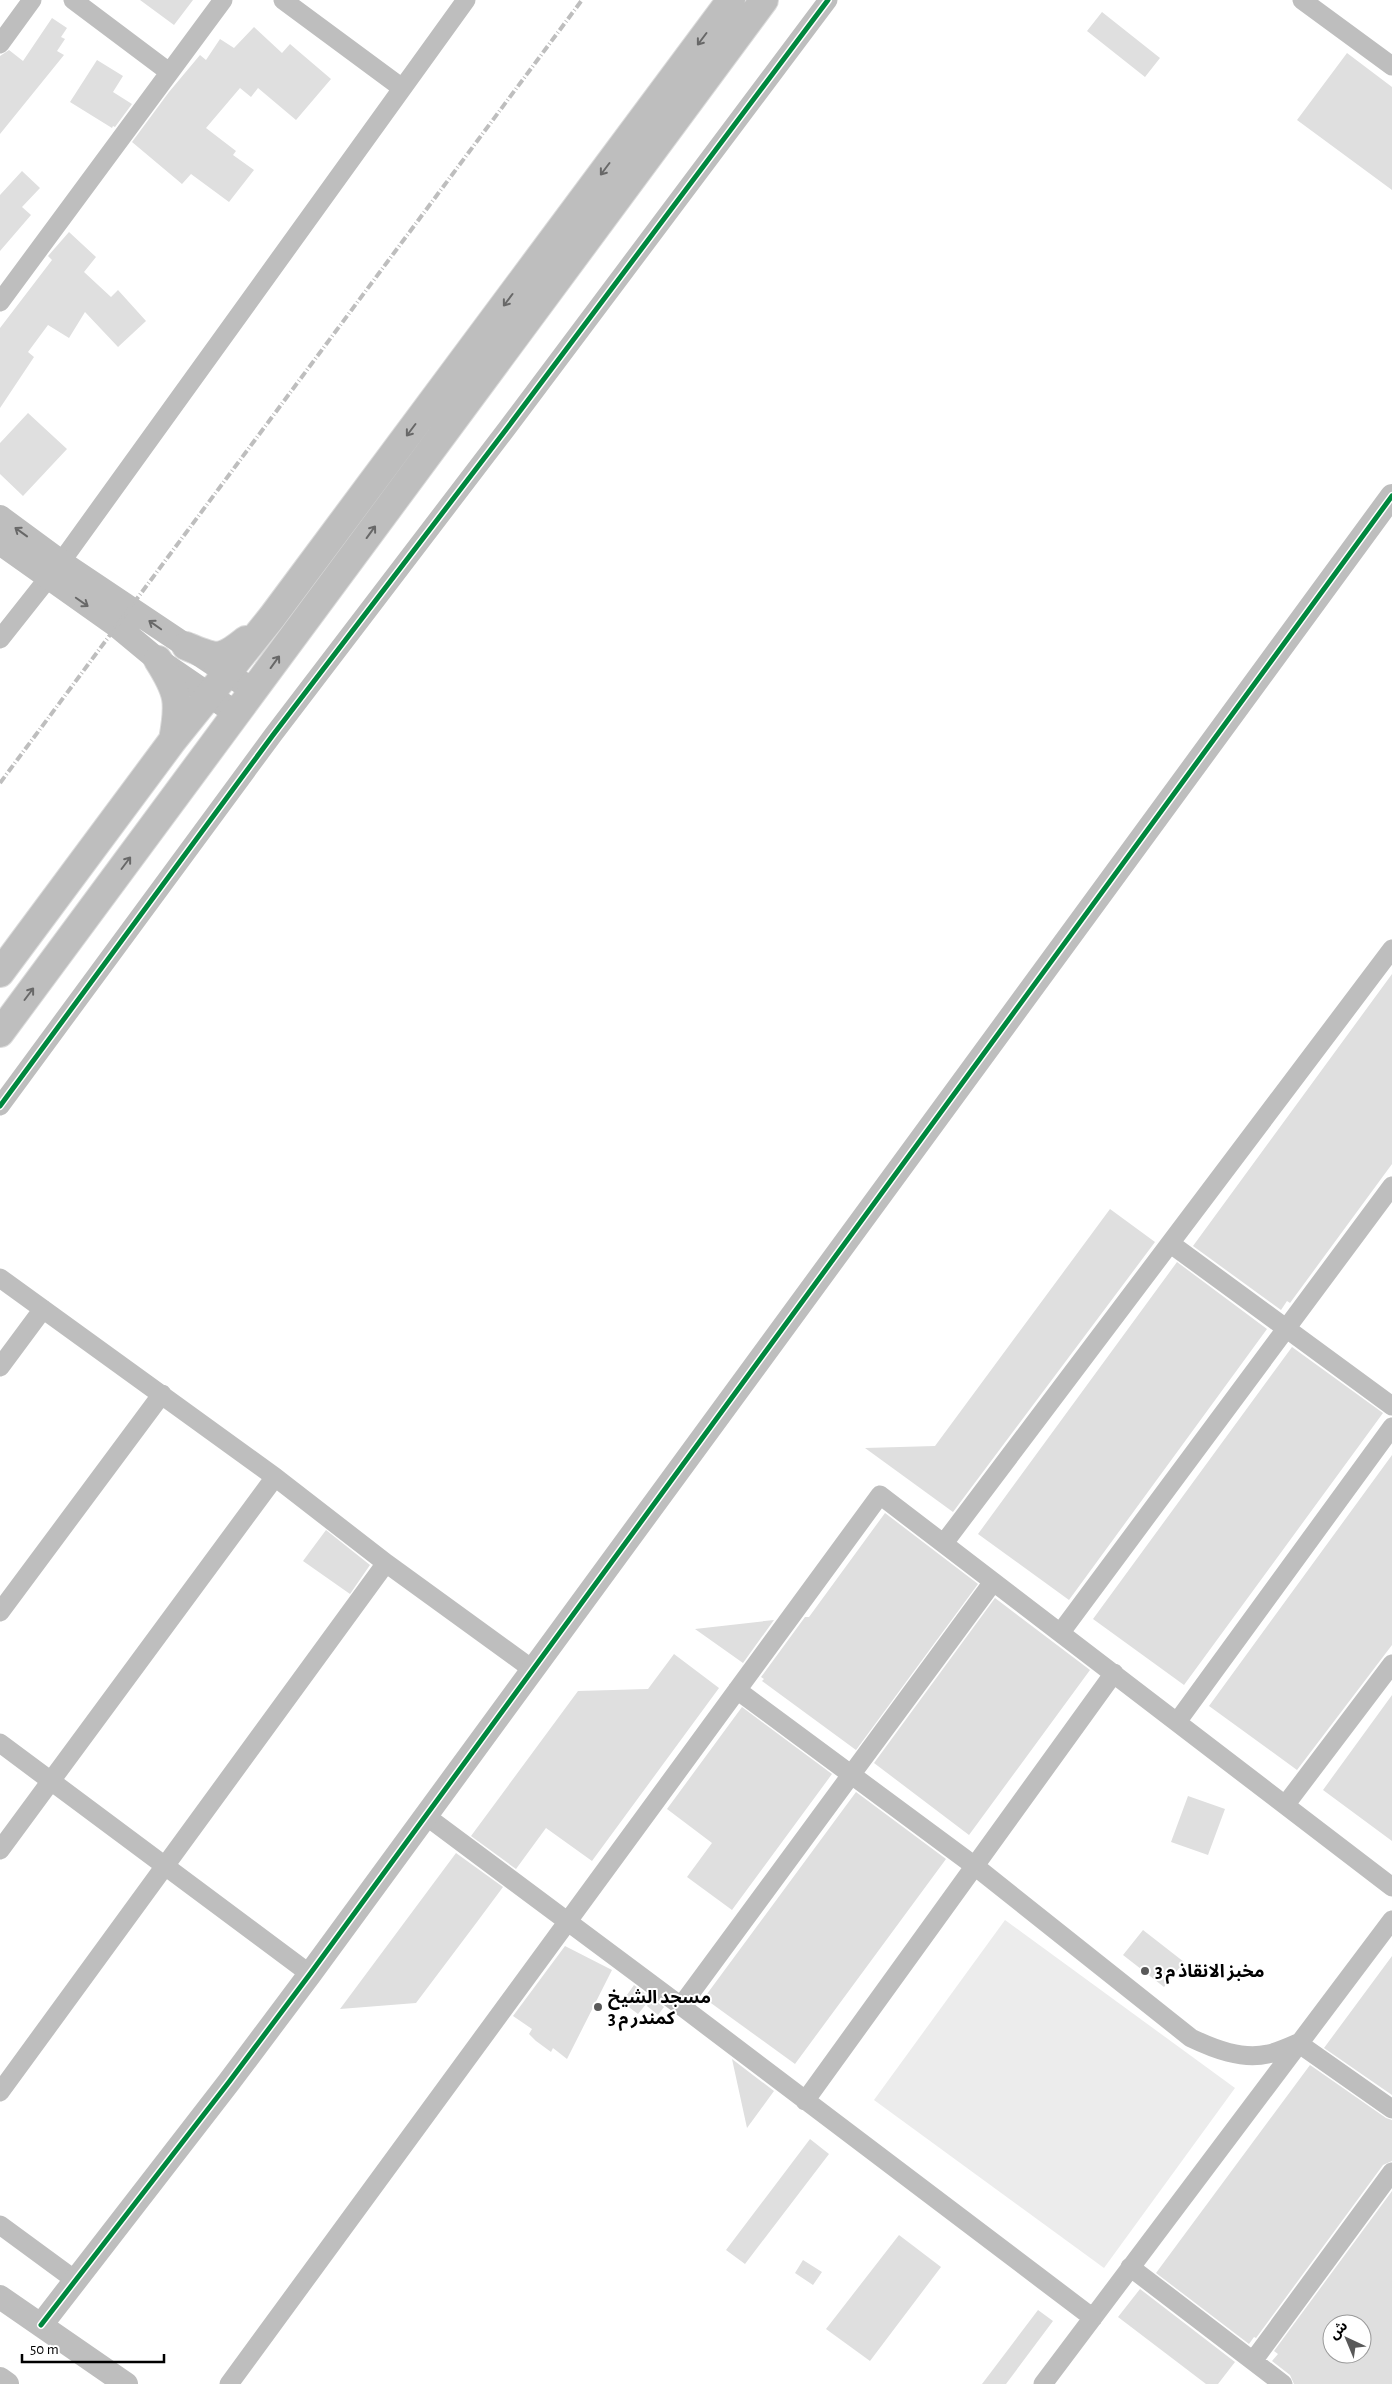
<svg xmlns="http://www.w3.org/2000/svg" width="1392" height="2384" font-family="'Alegreya Sans','Noto Sans Arabic',sans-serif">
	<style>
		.green { fill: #ececec }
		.building { fill: #dfdfdf; fill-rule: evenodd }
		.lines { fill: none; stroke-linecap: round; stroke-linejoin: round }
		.primary-casing { stroke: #dbdbdb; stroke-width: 30 }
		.minor { stroke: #bebebe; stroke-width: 19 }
		.tertiary { stroke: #bebebe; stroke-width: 24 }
		.primary { stroke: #bebebe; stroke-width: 28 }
		.rail { stroke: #bebebe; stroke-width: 4; stroke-dasharray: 8 2.5 1 2.5; stroke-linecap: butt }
		.cycleway-casing { stroke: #fff; stroke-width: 8 }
		.cycleway { stroke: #00873e; stroke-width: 5 }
		.oneway { stroke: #686868 }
		.poi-dot { fill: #595959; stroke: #fff; stroke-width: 2 }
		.labels { text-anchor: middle; stroke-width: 4; stroke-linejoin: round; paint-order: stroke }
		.poi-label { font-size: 18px; font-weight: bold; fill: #000; stroke: #fff; text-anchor: start }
	</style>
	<rect width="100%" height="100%" fill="#fff"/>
	<path class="green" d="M1005 1920 1235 2088 1104 2268 874 2100Z"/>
	<path class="building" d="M140 0H193L174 25Z
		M1102 12 1160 58 1145 77 1087 31Z
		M52 18 67 28 61 37 65 39 57 51 64 55 0 134V56L9 50 23 61Z
		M254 27 282 53 290 44 331 79 296 120 258 88 251 97 240 88 206 128 236 151 233 155 254 170 229 202 191 174 182 184 132 142 169 92 200 55 206 60 220 39 234 48Z
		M1347 53 1392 87V190L1297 120Z
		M97 60 123 76 113 92 132 104 115 127 113 126 112 128 70 102Z
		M22 171 40 188 22 207 31 215 0 251V195Z
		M69 232 96 257 84 272 111 297 118 290 146 321 118 347 85 312 69 338 48 325 28 352 34 357 0 408V328L52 260 48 256Z
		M28 413 67 449 23 496 0 474V443Z
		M1392 974V1164L1290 1303 1287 1301 1281 1310 1193 1246Z
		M1110 1209 1155 1242 953 1512 865 1448 935 1446Z
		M1177 1262 1267 1329 1069 1600 978 1534Z
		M1292 1347 1383 1413 1184 1685 1093 1619Z
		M1392 1455V1645L1297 1770 1209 1706Z
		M885 1513 978 1584 856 1750 762 1681 764 1679 761 1677 805 1617H809Z
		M326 1530 370 1565 350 1594 303 1561Z
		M995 1598 1090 1670 969 1835 874 1763Z
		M774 1620 743 1663 695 1629Z
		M674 1654 719 1688 592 1861 546 1828 516 1869 471 1836 578 1691 648 1689Z
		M1392 1695V1841L1323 1790Z
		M742 1707 832 1774 732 1910 687 1877 712 1843 667 1809Z
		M856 1792 946 1859 795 2064 704 1998Z
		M1188 1796 1225 1809 1208 1855 1171 1842Z
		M456 1853 503 1887 477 1922 416 2003 340 2009Z
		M1143 1930 1184 1962 1164 1987 1123 1955Z
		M565 1946 612 1970 567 2059 553 2048 551 2052 536 2041 529 2034 532 2029 513 2016Z
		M1392 1956V2095L1324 2048Z
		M634 1985 651 1998 638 2014 622 2002Z
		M652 1998 664 2007 658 2015 647 2006Z
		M732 2059 774 2091 747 2128Z
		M1310 2065 1386 2118 1392 2120V2161L1383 2165 1256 2338 1254 2337 1249 2344 1156 2273Z
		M810 2139 829 2154 745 2264 726 2250Z
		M1392 2191V2384H1294L1290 2375 1272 2361 1278 2354 1274 2351ZM1332 2324H1362V2354H1332Z
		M899 2235 941 2267 870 2361 826 2329Z
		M803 2260 822 2272 813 2285 795 2273Z
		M1140 2289 1235 2362 1218 2384H1206L1118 2317Z
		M1038 2310 1053 2321 1006 2384H982Z"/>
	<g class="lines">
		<defs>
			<path id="primary" d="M186 646C217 659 220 661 246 640
				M158 660C179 693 180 702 173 740
				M0 973 173 740 272 617 731 0
				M0 1033 764 0"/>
		</defs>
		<use href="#primary" class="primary-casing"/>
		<path class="minor" d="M73 0 169 72
			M283 0 402 88
			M1302 0 1392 66
			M0 44 32 0
			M0 302 223 0
			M0 639 61 562 466 0
			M0 1106 273 735 508 427 828 0
			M1171 1244 1392 1406
			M0 1278 275 1477 386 1563 532 1669
			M0 1367 43 1309
			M944 1543 1392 949
			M0 1612 162 1394
			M1061 1632 1392 1186
			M737 1690 976 1867 1191 2038C1214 2049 1242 2060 1268 2054 1278 2052 1289 2047 1298 2043L1392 2109
			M1177 1722 1392 1427
			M0 1743 310 1974
			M1286 1804 1392 1664
			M426 1816 681 2006 1093 2318
			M0 1850 275 1477
			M681 2006 993 1582
			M0 2092 386 1563
			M805 2101 1114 1673
			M0 2225 75 2280
			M1130 2267 1283 2384
			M1253 2361 1392 2172
			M229 2384 880 1495 1392 1887
			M1043 2384 1392 1920"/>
		<path class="tertiary" d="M0 517 61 562 254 691
			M0 543 117 626 158 660 237 714
			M0 2297 126 2384
			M41 2325 229 2082 310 1974 1392 496
			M0 2379 7 2384"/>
		<use href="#primary" class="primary"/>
		<path class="rail" d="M0 783 582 0"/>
		<defs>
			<path id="cycleway" d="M0 1106 273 735 508 427 828 0
				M41 2325 229 2082 310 1974 1392 496"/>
		</defs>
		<use href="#cycleway" class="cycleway-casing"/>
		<use href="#cycleway" class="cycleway"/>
	</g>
	<defs><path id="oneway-shaft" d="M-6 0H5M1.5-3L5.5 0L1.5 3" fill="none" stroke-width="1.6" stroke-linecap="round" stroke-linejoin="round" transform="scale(1.25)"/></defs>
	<g class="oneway">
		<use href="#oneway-shaft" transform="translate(702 39) rotate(127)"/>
		<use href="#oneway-shaft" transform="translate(605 169) rotate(127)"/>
		<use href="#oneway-shaft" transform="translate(508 300) rotate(127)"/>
		<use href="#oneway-shaft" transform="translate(411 430) rotate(127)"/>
		<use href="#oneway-shaft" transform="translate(21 532) rotate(-144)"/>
		<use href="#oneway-shaft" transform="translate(371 532) rotate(-54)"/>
		<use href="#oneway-shaft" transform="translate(82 602) rotate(35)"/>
		<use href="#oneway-shaft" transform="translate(155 625) rotate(-145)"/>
		<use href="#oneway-shaft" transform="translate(275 662) rotate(-54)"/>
		<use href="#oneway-shaft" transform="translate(126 863) rotate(-53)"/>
		<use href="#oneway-shaft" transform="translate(29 994) rotate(-53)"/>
	</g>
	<g class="poi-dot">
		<circle cx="1145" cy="1971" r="5"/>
		<circle cx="598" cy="2007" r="5"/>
	</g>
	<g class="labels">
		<g class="poi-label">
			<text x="1155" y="1977">مخبز الانقاذ م 3</text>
			<text x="608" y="2003">مسجد الشيخ<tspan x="608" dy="21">كمندر م 3</tspan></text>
		</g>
	</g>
	<g transform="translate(1347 2339) rotate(316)"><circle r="24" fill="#ffffff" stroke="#999999"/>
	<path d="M0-4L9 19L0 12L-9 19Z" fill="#595959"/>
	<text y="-8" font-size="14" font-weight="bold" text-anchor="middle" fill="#000000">ش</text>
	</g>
	<path d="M22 2354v8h142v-8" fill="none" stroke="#000000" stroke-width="2.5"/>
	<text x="30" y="2354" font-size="15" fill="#000000" stroke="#ffffff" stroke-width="4" paint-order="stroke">50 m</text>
</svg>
